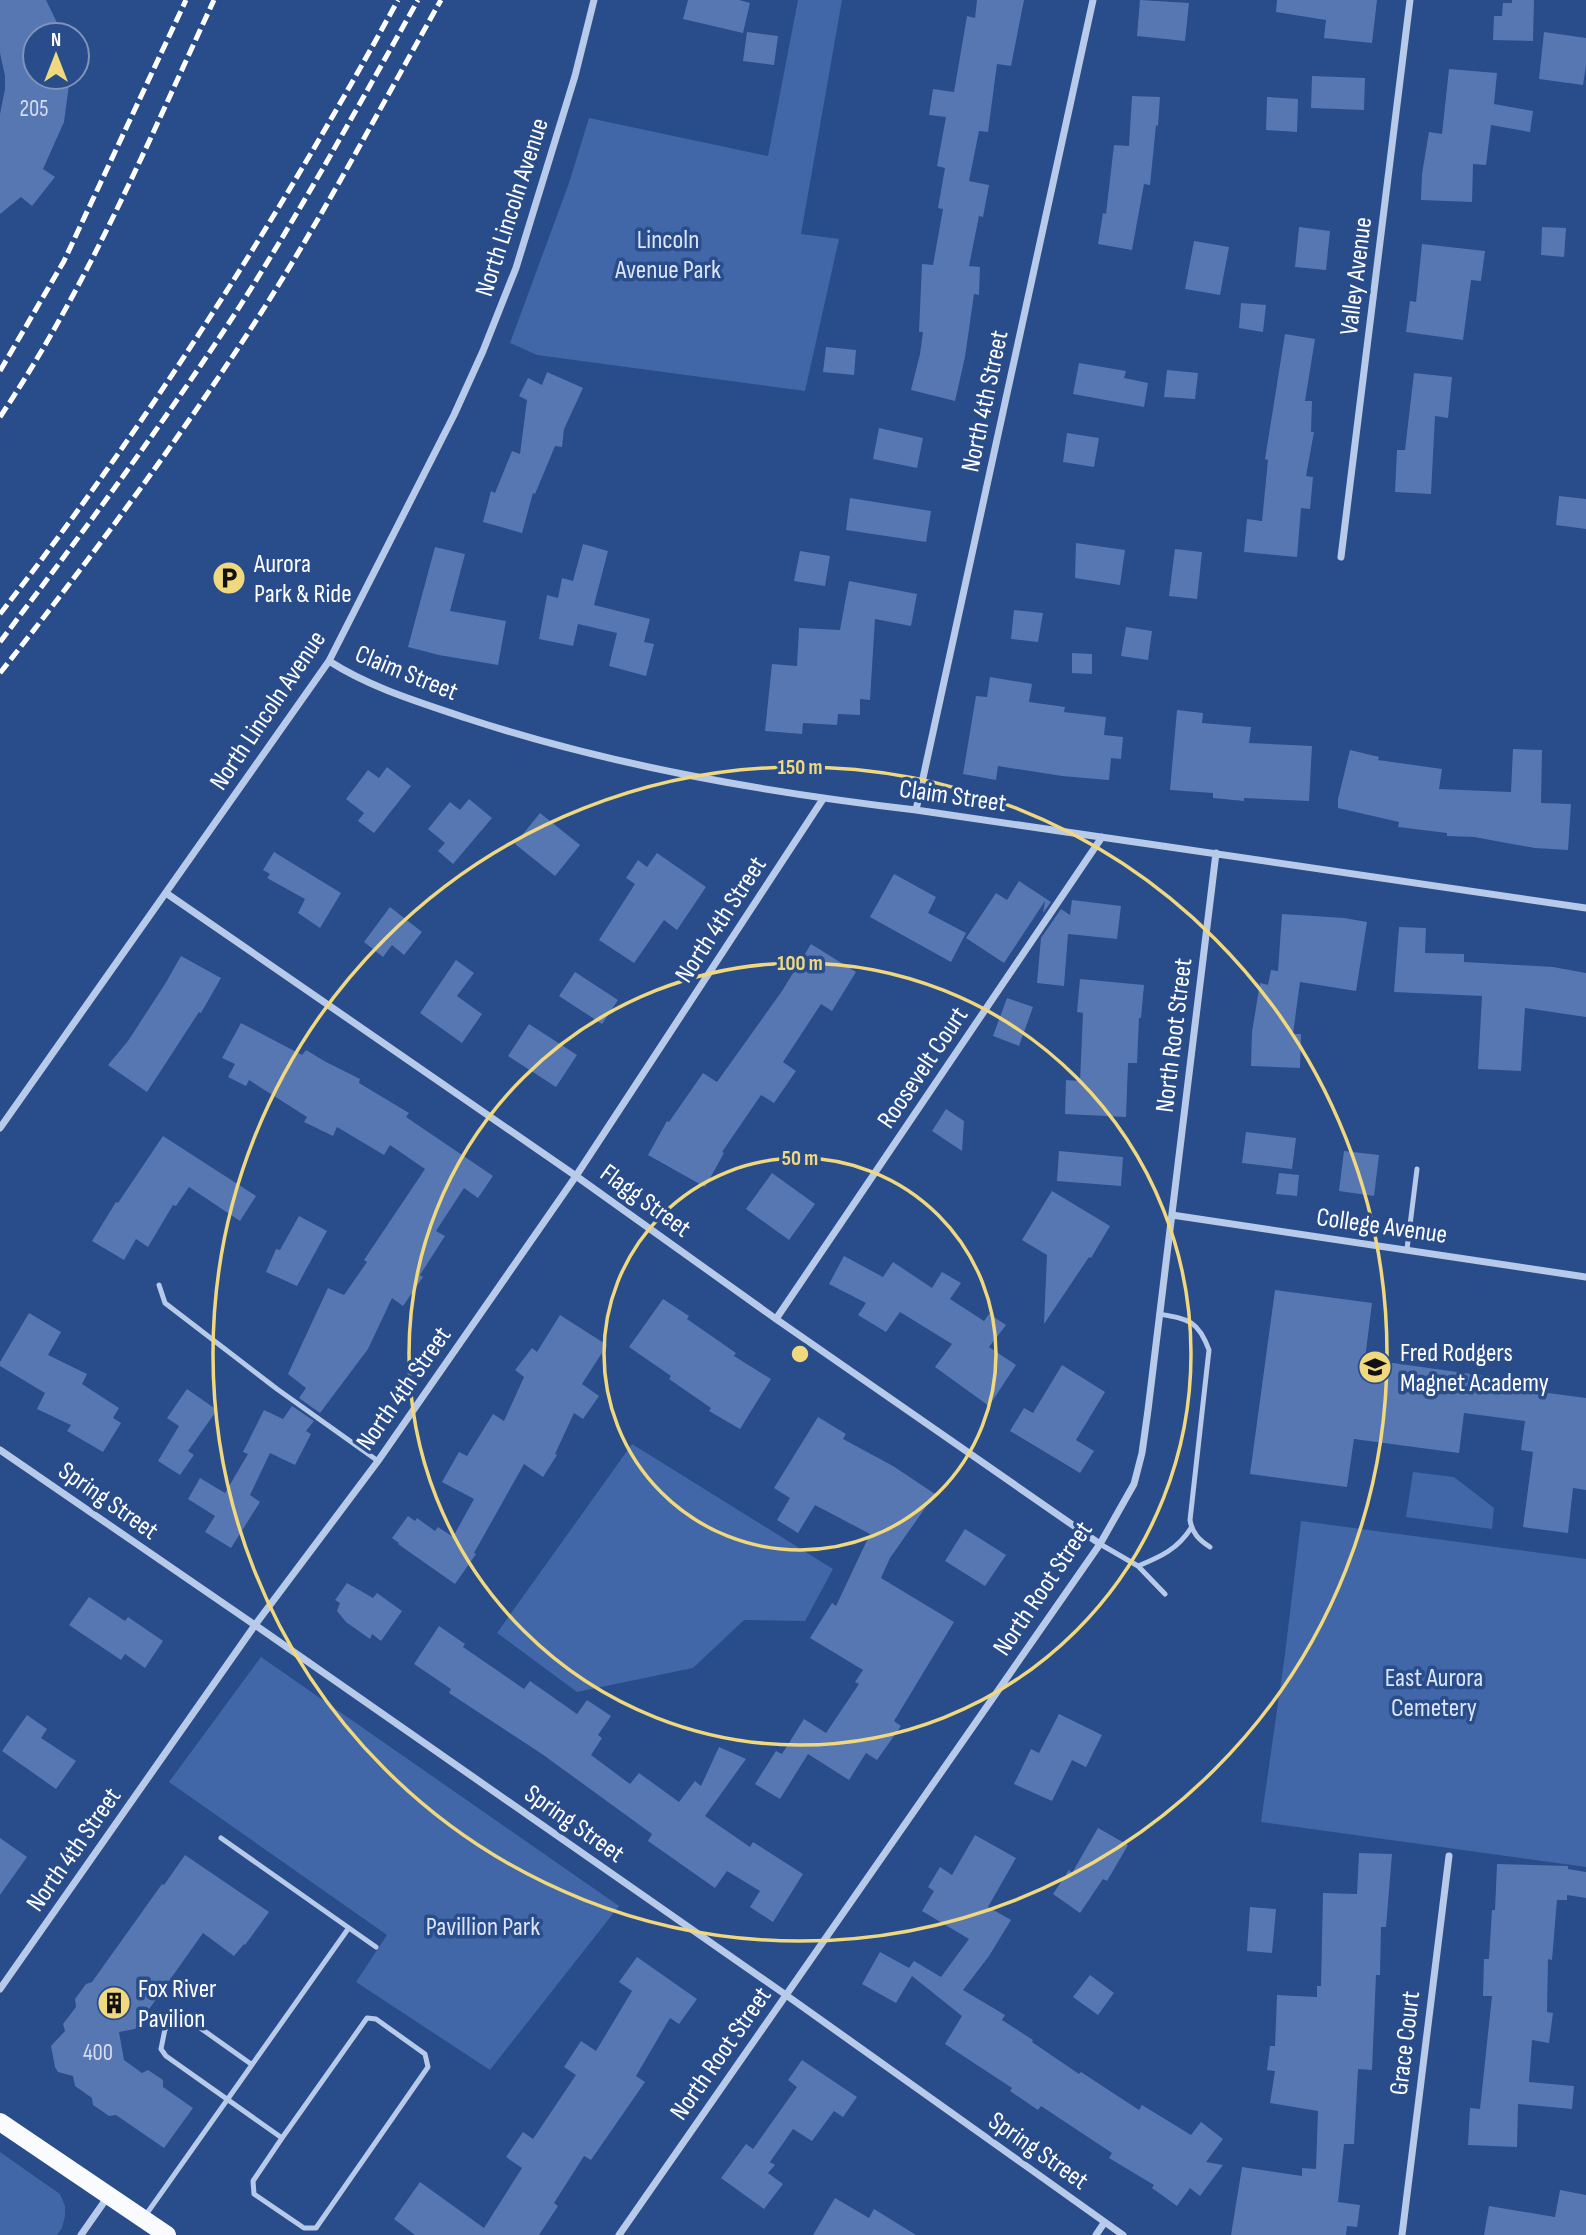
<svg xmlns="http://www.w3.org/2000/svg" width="1586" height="2235" font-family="'Sofia Sans Condensed',sans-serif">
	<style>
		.green { fill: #4167a8 }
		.building { fill: #5677b2 }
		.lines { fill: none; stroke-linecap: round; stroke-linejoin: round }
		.lane { stroke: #b7cae9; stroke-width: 5 }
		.street { stroke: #b7cae9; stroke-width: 7 }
		.primary { stroke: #fafbfe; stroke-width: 18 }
		.rail { stroke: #fff; stroke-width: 5; stroke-dasharray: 12 5; stroke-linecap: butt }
		.ring { fill: none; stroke: #f0d87e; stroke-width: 3.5 }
		.labels { text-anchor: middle; stroke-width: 7; stroke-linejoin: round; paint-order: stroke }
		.number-label { font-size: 23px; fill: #d5ddec }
		.street-label { font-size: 26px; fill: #fff; stroke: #294c8a }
		.park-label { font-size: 26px; fill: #dbe5f7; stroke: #294c8a }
		.poi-label { font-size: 26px; fill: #fff; stroke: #294c8a; text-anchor: start }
		.centre { fill: #f0d87e; stroke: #294c8a; stroke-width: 3.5 }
		.ring-label { font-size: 21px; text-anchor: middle; font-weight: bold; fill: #f0d87e; stroke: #294c8a; stroke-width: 7; stroke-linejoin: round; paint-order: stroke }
	</style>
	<rect width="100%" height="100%" fill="#294c8a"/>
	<path class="green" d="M798 0H842L801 234 839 239 805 391 537 355 510 343 569 183 589 118 768 156Z
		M632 1444 833 1569 805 1621 744 1620 693 1668 577 1692 497 1633Z
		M1413 1472 1454 1477 1494 1508 1492 1529 1406 1517Z
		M1301 1521 1586 1559V1867L1261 1822 1285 1654Z
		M261 1657 619 1906 490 2070 356 1982 387 1935 169 1782Z
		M0 2152 60 2194 65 2206V2216L62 2228 57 2235H0Z"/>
	<path class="building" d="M0 0H46L63 35H35V77H70L64 122 43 169 55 177 32 206 21 197 0 214V114L5 89V76L0 53Z
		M688 0H739L750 3 743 33 683 19Z
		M977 0H1024L1011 66 997 64 988 132 979 131 969 181 989 185 983 217 979 216 969 266 980 267 979 295 974 294 965 357 955 401 911 390 920 354 923 332H919L922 264 933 265 943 209 938 208 945 168 937 166 946 117 929 115 933 89 954 92 967 16 975 18Z
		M1140 0 1189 3 1185 41 1137 36Z
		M1277 0H1377L1372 43 1324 38 1326 20 1276 12Z
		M1512 0H1534L1533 41 1493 40 1494 16H1502L1503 3H1512Z
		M747 32 778 36 774 65 743 61Z
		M1544 32 1586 38V65L1583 85 1539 79Z
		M1449 69 1497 73 1494 104 1533 111 1530 132 1491 125 1486 165 1473 164 1472 202 1421 200 1422 174 1429 132 1442 134Z
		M1312 76 1365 78 1364 110 1311 108Z
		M1132 96 1160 97 1158 126 1156 125 1150 185 1144 184 1132 250 1098 244 1103 213 1106 214 1114 145 1129 146Z
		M1267 97 1298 99 1297 132 1266 130Z
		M1299 227 1330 231 1326 270 1295 267Z
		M1542 227 1566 228 1564 257 1541 255Z
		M1194 241 1229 247 1220 295 1185 289Z
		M1422 244 1485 251 1481 281 1471 280 1463 340 1406 332 1410 301 1416 302Z
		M1241 303 1266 305 1263 332 1239 328Z
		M1285 334 1315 339 1305 401H1312L1311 432H1314L1306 476 1313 477 1310 509 1301 508 1297 557 1244 552 1247 519 1262 521 1268 460 1265 459Z
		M826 347 856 350 854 375 823 372Z
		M1079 363 1126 371 1124 378 1148 383 1144 407 1073 394Z
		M1167 370 1198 373 1195 399 1164 397Z
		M547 372 583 388 564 429 562 447 555 446 535 494 533 493 522 533 483 522 491 491 495 493 512 451 520 454 527 400 519 396 528 378 542 385Z
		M1414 373 1452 377 1448 418 1435 416 1431 494 1395 492 1397 450H1405Z
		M879 428 923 438 917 468 873 459Z
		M1067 433 1099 438 1094 467 1063 462Z
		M1559 496 1586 499V529L1556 525Z
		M850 498 931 511 926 542 846 530Z
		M1076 543 1125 550 1120 585 1075 578Z
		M583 544 608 551 594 605 650 619 644 642 654 644 646 676 609 666 617 633 578 624 573 646 539 639 547 595 558 598 562 578 573 581Z
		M435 547 465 554 450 611 506 621 498 665 439 655 408 647Z
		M1175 549 1202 552 1197 599 1169 596Z
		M800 551 830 556 825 586 794 581Z
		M849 581 917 594 911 626 875 619 870 700 860 699V715L838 714 837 725 803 723 802 734 765 731 772 664 797 666 799 628 840 630Z
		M1014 610 1043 613 1038 642 1011 639Z
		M1126 627 1152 631 1148 660 1121 656Z
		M1072 653 1092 654V674L1072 673Z
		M990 677 1032 684 1029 702 1065 707 1064 712 1106 717 1104 735 1123 737 1121 759 1111 758 1109 780 1062 776 998 766 996 780 963 774 976 696 987 697Z
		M1177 710 1203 713 1202 723 1251 727 1249 743 1312 746 1309 801 1244 798V801L1213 798V793L1170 790Z
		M1513 749 1542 750 1541 803 1571 804 1568 850 1535 848 1474 837 1447 836V833L1398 827 1399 822 1338 808V799L1350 750 1379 757 1378 760 1442 769 1439 789 1511 792Z
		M387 767 411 786 374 833 358 821 364 813 346 799 368 770 379 778Z
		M469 799 492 818 453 864 438 851 445 843 428 829 450 802 460 810Z
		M540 813 580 845 555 876 515 844Z
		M274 852 341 893 320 928 298 913 305 899 267 878 270 874 263 870Z
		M657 853 706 887 677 930 664 920 634 963 599 940 635 884 626 878 638 860 647 867Z
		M894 874 936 897 928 913 966 933 951 962 870 917Z
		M1019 881 1051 902 1043 913 1045 901 1004 963 966 938 996 893 1007 900Z
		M1072 900 1121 906 1117 939 1068 934 1064 986 1037 983 1041 938 1061 909 1070 915Z
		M390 907 422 932 404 955 392 945 383 957 364 942Z
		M1282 914 1344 918 1367 922 1356 991 1300 982 1293 1034H1301L1300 1068 1251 1066 1252 1032 1260 983 1268 985 1271 970 1278 971Z
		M1399 927 1426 928 1425 953 1464 954V962L1553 967 1586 973V1017L1525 1008 1521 1071 1478 1069 1482 996 1394 992Z
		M811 944 856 972 832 1011 821 1004 783 1062 796 1071 774 1103 761 1095 722 1152 724 1153 705 1187 648 1155 667 1121 669 1122 703 1073 717 1082 782 991Z
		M181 956 221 978 201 1013 199 1012 147 1092 108 1065 128 1041 165 984Z
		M456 960 474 973 457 996 482 1014 462 1043 420 1013Z
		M575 972 618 1000 602 1024 559 996Z
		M1080 979 1144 985 1141 1018H1139L1137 1063H1128L1126 1117 1065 1114 1066 1080 1080 1081 1083 1013 1077 1012Z
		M1007 998 1033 1007 1019 1046 993 1036Z
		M241 1023 302 1055 306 1050 326 1062 360 1079 359 1083 409 1113 406 1117 493 1176 478 1198 464 1188 436 1231 445 1236 420 1275 423 1277 403 1306 392 1298 368 1349 320 1413 299 1398 306 1388 288 1374 328 1288 344 1295 367 1262 364 1260 425 1169 390 1145 384 1155 337 1127 333 1136 304 1122 307 1117 249 1080 246 1086 228 1077 235 1064 222 1058Z
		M529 1024 577 1055 556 1087 508 1056Z
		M946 1109 964 1121 962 1151 932 1131Z
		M1246 1132 1296 1138 1292 1169 1242 1163Z
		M163 1136 256 1196 240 1221 189 1187 176 1206 173 1205 148 1247 136 1239 124 1260 92 1241 116 1202 118 1203Z
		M1059 1151 1123 1157 1121 1186 1057 1181Z
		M1344 1151 1379 1155 1374 1196 1339 1191Z
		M772 1173 815 1204 789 1240 746 1209Z
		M1279 1173 1299 1175 1297 1196 1276 1194Z
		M1052 1191 1110 1226 1091 1258 1089 1257 1044 1324 1047 1255 1022 1240Z
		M299 1216 327 1231 297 1286 266 1272 276 1249 280 1250Z
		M844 1256 883 1277 893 1262 932 1288 942 1272 961 1283 950 1299 984 1321 989 1314 1006 1325 989 1347 1016 1365 989 1406 935 1367 952 1344 900 1312 886 1332 858 1315 866 1303 829 1284Z
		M1275 1290 1372 1303 1365 1359 1549 1385 1548 1393 1586 1398V1490L1573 1488 1568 1533 1523 1527 1533 1452 1521 1450 1525 1421 1464 1413 1459 1453 1354 1439 1347 1487 1250 1474Z
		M663 1299 689 1316 687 1319 736 1353 734 1356 771 1379 740 1429 709 1411 711 1408 669 1379 671 1376 629 1347Z
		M29 1313 61 1332 48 1355 87 1374 82 1384 119 1408 113 1418 121 1423 103 1452 67 1431 71 1425 37 1409 45 1393 0 1366V1362Z
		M560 1315 607 1345 582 1384 599 1396 583 1419 574 1413 555 1454 557 1455 543 1477 524 1464 474 1553 476 1554 455 1584 398 1544 399 1543 392 1538 408 1516 415 1521 417 1518 435 1531 438 1527 453 1537 474 1499 442 1482 459 1452 467 1456 493 1414 504 1421 524 1377 515 1370 532 1348 537 1352Z
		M1062 1365 1105 1392 1076 1440 1094 1451 1080 1473 1010 1431 1024 1408 1033 1413Z
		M187 1389 217 1410 188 1451 194 1455 180 1475 158 1461 179 1426 167 1418Z
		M292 1406 314 1421 306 1431 311 1434 295 1465 270 1453 250 1495 260 1502 231 1548 205 1532 215 1516 188 1499 200 1478 225 1493 248 1454 243 1452 264 1410 283 1419Z
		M818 1417 846 1434 843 1439 893 1466 935 1494 890 1558 881 1578 954 1622 894 1721 901 1726 877 1760 866 1753 849 1780 808 1754 780 1799 755 1784 776 1751 782 1754 804 1719 826 1733 859 1684 855 1682 863 1670 810 1638 832 1603 836 1606 870 1534 815 1505 798 1533 777 1520 790 1498 774 1488Z
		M965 1529 1006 1555 985 1586 945 1561Z
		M347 1583 373 1598 377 1593 402 1611 381 1641 372 1634 370 1639 346 1622 337 1611 340 1603 335 1600Z
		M89 1597 125 1621 128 1617 163 1641 145 1668 125 1654 121 1660 69 1625Z
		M439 1626 465 1644 463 1647 524 1689 530 1681 577 1714 587 1700 611 1716 598 1735 602 1738 591 1755 630 1784 639 1773 679 1802 695 1781 701 1786 719 1747 746 1759 705 1816 750 1847 753 1842 803 1874 773 1922 750 1907 760 1891 727 1871 715 1888 648 1841 652 1834 542 1754 449 1693 451 1689 414 1664Z
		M1059 1714 1102 1735 1086 1767 1072 1760 1052 1801 1014 1784 1031 1749 1039 1753Z
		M27 1715 47 1729 41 1738 76 1761 56 1789 2 1751Z
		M1098 1828 1128 1845 1107 1881 1103 1879 1080 1913 1053 1894 1069 1870 1072 1873Z
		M975 1835 1016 1858 988 1907 1011 1920 989 1956 963 1990 1005 2015 1002 2020 1033 2040 1032 2042 1079 2074 1081 2072 1139 2110 1142 2105 1191 2135 1201 2122 1223 2139 1206 2162 1223 2165 1200 2196 1190 2188 1177 2206 1152 2188 1154 2185 1109 2158 1112 2153 1041 2106 1038 2110 1010 2091 1012 2088 945 2044 962 2016 912 1976 896 2003 862 1984 880 1952 909 1968 914 1961 941 1977 969 1939 922 1911 934 1891 928 1887 940 1867 952 1875Z
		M0 1838 27 1857 0 1895Z
		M1359 1853 1392 1854 1386 1927H1381L1380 1975H1376L1372 2070 1358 2069 1354 2144H1344L1338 2202 1360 2205 1357 2227 1347 2226 1346 2235H1231L1242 2167 1302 2176V2168L1316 2169 1318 2111 1270 2103 1275 2071 1267 2070 1270 2046H1275L1277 1995 1317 1997V1986H1321L1323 1893 1357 1894Z
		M185 1855 269 1912 245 1945 244 1944 234 1956 203 1933 135 2029 119 2032 124 2060 142 2073 148 2070 163 2080V2087L193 2108 164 2148 116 2115 109 2116 93 2105 92 2098 75 2086 73 2076 58 2072 55 2067 51 2046 65 2031 63 2024 76 2007 75 1999 86 1984 92 1982 162 1884 164 1885Z
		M1497 1864 1568 1866V1869L1586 1872V1898L1567 1895V1900H1557L1552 1960 1548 1959 1547 2012 1553 2013 1549 2043 1532 2040 1529 2082 1574 2086 1572 2109 1518 2104 1517 2147 1468 2145 1470 2108 1480 2109 1492 1996H1483L1484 1959H1489L1492 1910H1495Z
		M1250 1907 1276 1909 1272 1953 1247 1951Z
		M637 1957 697 1999 679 2024 670 2018 636 2076 645 2082 591 2160 584 2156 554 2203 558 2206 539 2235H415L394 2219 420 2182 484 2228 522 2168 506 2157 523 2132 533 2139 576 2075 564 2067 581 2041 596 2051 632 1991 619 1982Z
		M1090 1975 1114 1993 1098 2015 1073 1997Z
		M802 2060 857 2097 843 2117 834 2111 812 2141 793 2129 770 2162 775 2165 768 2173 783 2184 764 2209 721 2178 746 2144 753 2149 797 2087 788 2080Z
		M1560 2190 1586 2195V2235H1484L1489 2206 1555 2217Z
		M835 2198 869 2218 874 2209 916 2235H813Z"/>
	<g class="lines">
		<path class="lane" d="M1407 1249 1417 1169
			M159 1285 165 1303 277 1389 378 1461
			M1159 1314C1188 1319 1198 1320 1209 1350L1190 1520C1192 1533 1199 1540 1210 1547
			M1100 1544 1138 1566 1165 1594
			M1138 1566C1160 1557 1178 1549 1191 1528
			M221 1838 376 1947
			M251 2064 189 2020H180L165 2029 161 2049 166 2056 282 2138 253 2181 254 2194 304 2228H316L428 2067 425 2054 376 2019 367 2018 282 2138
			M145 2216 348 1929"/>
		<path class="street" d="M1341 557 1410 0
			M329 661C371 688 419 702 466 718 612 766 764 792 916 810L1586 908
			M916 810 1093 0
			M166 893 576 1176 776 1319 1100 1544
			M0 1128 329 661 454 415 483 351 516 268 575 76 594 0
			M1172 1215 1586 1277
			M776 1319 1102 837
			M0 1450 255 1625 786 1995 1123 2235
			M0 1989 255 1625 378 1461 576 1176 823 799
			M81 2235 109 2195
			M619 2235 1100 1544 1134 1484 1142 1453 1148 1410 1216 853
			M1096 2235 1104 2223
			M1402 2235 1449 1856"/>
		<path class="primary" d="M0 2122 167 2235"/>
		<path class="rail" d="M0 371 64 261 186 0
			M0 417C88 286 148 142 214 0
			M0 614C150 421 281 214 398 0
			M0 642C83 532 165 422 240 306 303 207 360 103 418 0
			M0 673C88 562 172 449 250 330 319 224 379 110 441 0"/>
	</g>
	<g class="ring">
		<circle cx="800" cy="1354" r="196"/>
		<circle cx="800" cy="1354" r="391"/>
		<circle cx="800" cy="1354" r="587"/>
	</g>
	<defs>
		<symbol id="parking-disc" viewBox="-11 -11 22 22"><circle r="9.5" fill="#f0d87e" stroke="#294c8a"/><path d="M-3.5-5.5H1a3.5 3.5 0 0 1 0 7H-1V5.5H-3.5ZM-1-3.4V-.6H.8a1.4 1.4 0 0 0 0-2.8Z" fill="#111"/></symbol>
		<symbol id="school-disc" viewBox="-11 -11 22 22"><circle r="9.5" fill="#f0d87e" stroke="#294c8a"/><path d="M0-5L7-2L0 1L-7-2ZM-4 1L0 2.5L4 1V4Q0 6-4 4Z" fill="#111"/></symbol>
		<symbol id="building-disc" viewBox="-11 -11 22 22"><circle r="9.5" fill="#f0d87e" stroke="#294c8a"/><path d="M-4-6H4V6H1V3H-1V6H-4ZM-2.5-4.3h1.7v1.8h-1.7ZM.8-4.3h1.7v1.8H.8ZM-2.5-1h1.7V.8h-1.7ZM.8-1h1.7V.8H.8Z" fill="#111"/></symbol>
	</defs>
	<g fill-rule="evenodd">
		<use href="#parking-disc" x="210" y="559" width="38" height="38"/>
		<use href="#school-disc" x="1356" y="1348" width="38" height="38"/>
		<use href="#building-disc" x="95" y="1984" width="38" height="38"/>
	</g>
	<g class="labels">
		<g class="number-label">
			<text x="34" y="116">205</text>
			<text x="98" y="2060">400</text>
		</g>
		<g class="street-label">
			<text transform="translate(511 207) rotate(-72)" y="9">North Lincoln Avenue</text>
			<text transform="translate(1355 276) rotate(-83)" y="9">Valley Avenue</text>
			<text transform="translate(984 401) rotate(-78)" y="9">North 4th Street</text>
			<text transform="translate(407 672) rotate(22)" y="9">Claim Street</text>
			<text transform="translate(267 710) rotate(-56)" y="9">North Lincoln Avenue</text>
			<text transform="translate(953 795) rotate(8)" y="9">Claim Street</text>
			<text transform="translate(720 919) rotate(-57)" y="9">North 4th Street</text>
			<text transform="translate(1173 1035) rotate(-83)" y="9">North Root Street</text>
			<text transform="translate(922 1067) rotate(-56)" y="9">Roosevelt Court</text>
			<text transform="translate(646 1200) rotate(36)" y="9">Flagg Street</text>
			<text transform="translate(1382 1225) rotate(8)" y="9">College Avenue</text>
			<text transform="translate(403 1388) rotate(-55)" y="9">North 4th Street</text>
			<text transform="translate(109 1500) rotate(35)" y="9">Spring Street</text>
			<text transform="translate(1042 1588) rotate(-56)" y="9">North Root Street</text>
			<text transform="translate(575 1823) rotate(35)" y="9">Spring Street</text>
			<text transform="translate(73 1849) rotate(-55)" y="9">North 4th Street</text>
			<text transform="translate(1404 2043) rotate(-83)" y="9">Grace Court</text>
			<text transform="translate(720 2053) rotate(-55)" y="9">North Root Street</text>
			<text transform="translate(1039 2150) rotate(35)" y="9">Spring Street</text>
		</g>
		<g class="park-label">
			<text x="668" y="248">Lincoln<tspan x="668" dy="30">Avenue Park</tspan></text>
			<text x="1434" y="1686">East Aurora<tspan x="1434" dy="30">Cemetery</tspan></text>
			<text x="483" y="1935">Pavillion Park</text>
		</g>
		<g class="poi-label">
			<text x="254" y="572">Aurora<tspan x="254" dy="30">Park &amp; Ride</tspan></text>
			<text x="1400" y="1361">Fred Rodgers<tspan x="1400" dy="30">Magnet Academy</tspan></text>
			<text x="138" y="1997">Fox River<tspan x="138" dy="30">Pavilion</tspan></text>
		</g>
	</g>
	<circle cx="800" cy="1354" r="10" class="centre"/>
	<g class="ring-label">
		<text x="800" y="774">150 m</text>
		<text x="800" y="970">100 m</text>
		<text x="800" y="1165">50 m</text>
	</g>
	<g transform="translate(56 56)"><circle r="33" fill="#294c8a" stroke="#7f94b9" stroke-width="2"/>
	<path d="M0-5L12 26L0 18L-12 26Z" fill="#f0d87e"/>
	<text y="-10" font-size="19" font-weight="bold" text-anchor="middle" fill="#ffffff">N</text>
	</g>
</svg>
